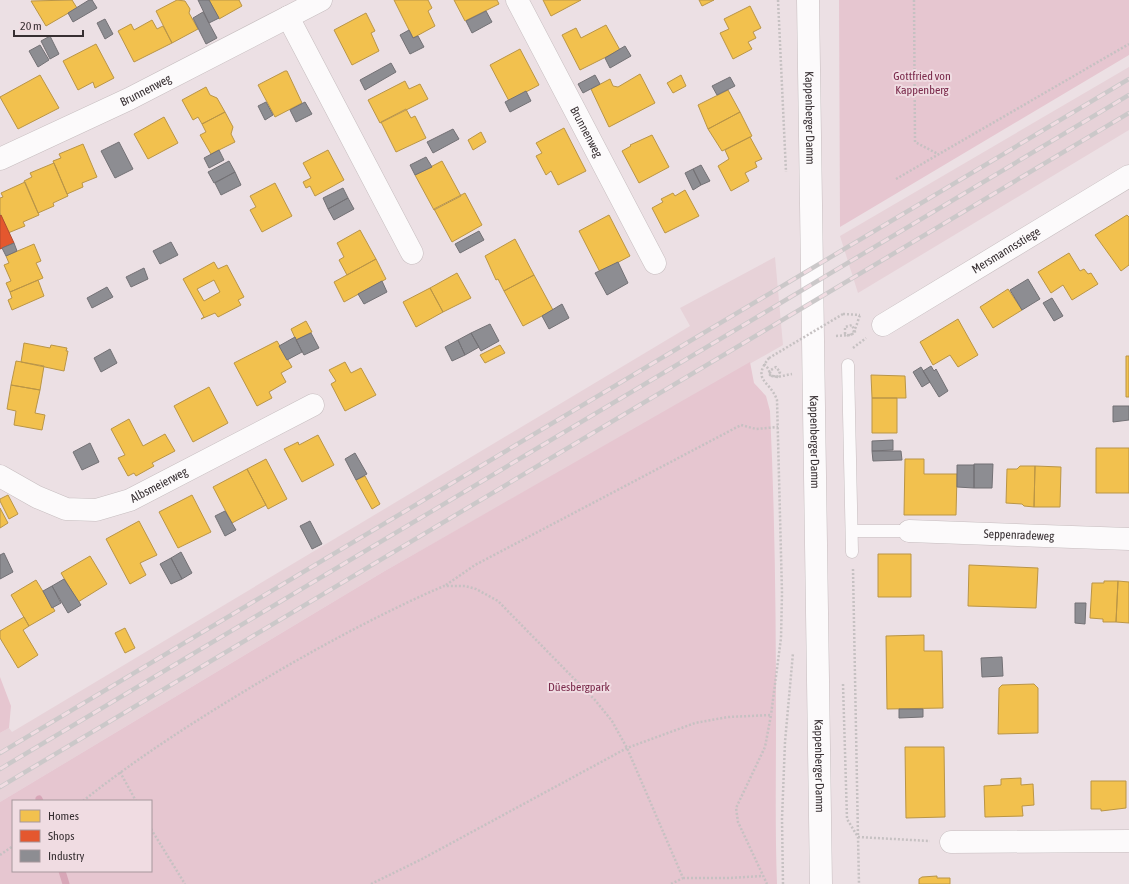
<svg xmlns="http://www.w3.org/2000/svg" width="1129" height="884" font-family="'Asap Condensed',sans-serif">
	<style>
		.built { fill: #e7d2d8 }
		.green { fill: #e6c6d0; fill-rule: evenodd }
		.homes { fill: #f2c14e; stroke: #ba9546; fill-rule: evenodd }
		.shops { fill: #e4572e; stroke: #b04b2f }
		.industry { fill: #8d8d92; stroke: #737175 }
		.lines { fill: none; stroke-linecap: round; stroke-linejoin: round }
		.stream { stroke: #d8a6b7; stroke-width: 7 }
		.service-casing { stroke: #c6bdbf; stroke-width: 13 }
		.minor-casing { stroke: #c6bdbf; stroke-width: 23 }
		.secondary-casing { stroke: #c6bdbf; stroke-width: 23 }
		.path { stroke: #c6c1c2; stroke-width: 2.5; stroke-dasharray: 2 2; stroke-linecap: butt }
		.service { stroke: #fcfafb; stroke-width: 12 }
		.minor { stroke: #fcfafb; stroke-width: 22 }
		.secondary { stroke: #fcfafb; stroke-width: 22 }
		.rail-casing { stroke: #cbc8c9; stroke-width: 4.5 }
		.rail { stroke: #f0dce2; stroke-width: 3; stroke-dasharray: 9; stroke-linecap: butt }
		.path-bridge { stroke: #c6c1c2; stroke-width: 2.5; stroke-dasharray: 2 2; stroke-linecap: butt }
		.labels { text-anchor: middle; stroke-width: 4; stroke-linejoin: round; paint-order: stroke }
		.park-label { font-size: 12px; fill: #7a2a4b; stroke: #f0dce2 }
		.street-label { font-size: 12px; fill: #372f32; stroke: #f0dce2 }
	</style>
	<rect width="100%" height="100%" fill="#ece0e4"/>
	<path class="built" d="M1129 67V130L858 293 840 236Z
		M775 257 783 345 383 572 0 802V733L9 728 12 732 690 326 680 308Z"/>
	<path class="green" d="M839 0H1129V55L840 227Z
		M750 362 754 383 766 396 770 411C775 515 776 619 776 723 776 777 775 830 777 884H0V802L383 572ZM13 801H151V871H13Z
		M0 677 11 706 9 728 0 733Z"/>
	<path class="homes" d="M72 0 77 8 46 26 31 1Z
		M177 0 185 1 190 9 189 13 198 29 172 43 156 11Z
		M209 0H239L242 6 219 19Z
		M394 0H428L432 8 428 11 435 26 413 38Z
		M454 0H497L499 4 465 21Z
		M543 0H581L551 16Z
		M699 0H714L702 6Z
		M750 6 761 28 753 32 756 38 748 42 752 49 733 59 720 33 729 29 724 19Z
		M366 13 375 31 371 33 379 51 352 65 334 30Z
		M152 20 157 29 163 26 172 43 134 62 118 31 131 24 134 30Z
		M606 25 620 50 580 70 562 35 576 28 581 38Z
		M96 44 114 78 95 88 93 82 78 90 63 61Z
		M520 49 539 85 509 101 490 65Z
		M285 71H287L302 103 275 117 258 85Z
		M640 74 655 103 609 127 591 89 610 79 613 86 618 87Z
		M40 75 59 108 18 129 0 97Z
		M681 75 686 86 673 93 667 83Z
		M405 81 409 89 420 84 428 99 380 123 368 100Z
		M206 87 210 95 217 98 225 112 202 124 198 117 193 120 182 100Z
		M728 90 740 112 708 129 698 105Z
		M406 109 411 118 415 116 426 138 396 152 381 122Z
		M225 112 233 127 231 134 235 142 211 154 200 135 206 132 202 124Z
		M740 112 752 136 722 151 708 129Z
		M164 117 178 143 148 159 134 134Z
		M564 128 586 171 558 185 551 171 546 175 536 156 542 153 536 143Z
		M481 132 486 142 473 150 468 140Z
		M652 135 669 167 639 183 622 151 631 146 630 145Z
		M750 137 762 159 755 162 757 167 745 173 749 181 731 191 718 166 729 159 725 150Z
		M83 144 97 177 82 183 83 187 67 194 53 161 61 158 59 154Z
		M328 150 344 180 315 196 310 186 306 188 303 182 311 178 303 163Z
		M442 161 461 196 434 210 415 175Z
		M54 163 68 196 53 203 54 206 38 213 24 181 32 177 30 173Z
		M25 182 39 215 23 222 25 226 8 233 0 213V198L3 197 1 193Z
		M275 183 292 216 262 232 250 210 256 207 250 196Z
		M685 190 699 216 665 233 652 208 663 202 661 199 673 193 675 196Z
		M465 193 482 225 452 242 434 209Z
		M609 215 630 256 600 272 579 231Z
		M1127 215 1129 217V265L1121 271 1095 235Z
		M360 230 376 259 347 275 339 260 344 257 337 243Z
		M515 239 534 275 504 291 498 279 496 280 485 256Z
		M34 244 41 261 36 263 43 278 10 292 6 283 11 281 4 265 9 263 6 256Z
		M1069 253 1080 271 1084 269 1088 274 1091 273 1098 284 1072 300 1063 285 1051 293 1038 272Z
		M376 259 386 279 344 302 334 282Z
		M214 262 218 269 227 265 244 297 238 300 241 305 218 317 215 313 201 319 204 317 183 279ZM214 280 220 292 204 301 197 289Z
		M457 273 471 298 443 312 430 288Z
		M534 275 553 310 523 326 504 291Z
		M38 280 44 296 12 310 8 300 12 298 10 292Z
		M430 288 443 312 416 327 403 302Z
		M1008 289 1022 310 993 328 980 307Z
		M958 319 978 355 958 367 950 355 933 365 920 342Z
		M306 321 312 332 296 340 291 329Z
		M277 341 292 367 281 373 286 382 269 392 272 398 257 406 234 363Z
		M24 343 50 348 51 345 67 348 66 351H68L64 371 21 362Z
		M500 345 505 353 485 363 480 355Z
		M1126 356H1129V397H1126Z
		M16 361 44 366 40 390 11 385Z
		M345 362 351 373 361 368 376 395 345 411 331 384 336 381 329 370Z
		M871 375 905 376 906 398H872Z
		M11 385 40 390 35 413 45 415 42 430 14 425 16 411 7 409Z
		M209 387 228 423 193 442 174 406Z
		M872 398H897V433H872Z
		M129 419 143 446 165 434 175 451 152 463 154 466 136 476 134 473 128 476 118 458 125 455 111 429Z
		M318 435 334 465 302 482 284 449 298 442 299 445Z
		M1096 448H1129V493H1096Z
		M266 459 287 499 268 509 247 469Z
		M905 459H924V474H957L956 515H904Z
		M1020 466H1035L1034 507 1024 506 1022 504 1006 503 1007 469H1017Z
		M1035 466 1061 467 1060 507H1034Z
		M247 469 266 505 232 523 213 487Z
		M365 476 380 504 372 509 356 480Z
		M8 495 18 514 9 519 0 501V499Z
		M192 495 211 532 178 548 159 512Z
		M0 508 8 523 0 528Z
		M139 521 157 555 140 563 146 575 130 584 106 539Z
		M878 554H911V597H878Z
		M90 556 107 584 78 602 61 573Z
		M969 565 1038 568 1036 608 968 606Z
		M36 580 55 611 29 626 11 595Z
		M1104 581H1118L1116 622H1103V619L1090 618 1092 583H1104Z
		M1118 581 1129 582V623L1116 622Z
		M24 617 29 626 23 630 38 655 18 668 0 638V631Z
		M125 628 135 648 125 653 115 633Z
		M924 635V651H942L943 708 887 709 886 636Z
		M1034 684 1038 688V733L998 734 999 688 1002 685Z
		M905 747H944L945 817 906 818Z
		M1021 778V785L1033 784 1034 805 1022 806 1023 816 985 817 984 786 1001 785V779Z
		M1091 781H1126V808L1101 811V809H1091Z
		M937 876V878H950V884H919V879L922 877Z"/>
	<path class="shops" d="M1 215 14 243 0 249V216Z"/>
	<path class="industry" d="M89 0H92L97 8 73 22 68 13Z
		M198 0H209L219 18 209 23Z
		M486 11 492 22 472 33 466 21Z
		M203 12 217 38 206 44 193 18Z
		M105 19 113 34 105 39 97 23Z
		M409 30 413 38 418 36 424 47 410 54 400 35Z
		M50 36 59 54 50 59 41 41Z
		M40 45 49 60 38 67 29 51Z
		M625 46 631 56 610 68 605 58Z
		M391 63 396 72 365 90 360 80Z
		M595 75 600 84 583 93 578 84Z
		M730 77 735 86 717 95 712 86Z
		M526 91 531 101 510 112 505 102Z
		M266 102 273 115 265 120 258 106Z
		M305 102 312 114 296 122 290 110Z
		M453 129 459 139 433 153 427 142Z
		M119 142 133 169 115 178 101 151Z
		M219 150 224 160 209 168 204 158Z
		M426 157 432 167 415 175 410 165Z
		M229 161 235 172 214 183 208 172Z
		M701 165 710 181 701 185 693 169Z
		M693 169 701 185 693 190 685 173Z
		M235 172 241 185 221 195 215 183Z
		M343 188 348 198 328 209 323 198Z
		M348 198 354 209 334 220 328 209Z
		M479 231 484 240 460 253 455 244Z
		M171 242 178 255 160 264 153 251Z
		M14 243 17 251 6 256 2 248Z
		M618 262 628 283 607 295 595 273Z
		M144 268 148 279 131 287 126 277Z
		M1028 279 1040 299 1022 310 1010 290Z
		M382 281 387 292 364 304 358 294Z
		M107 287 113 297 92 308 87 298Z
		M1052 298 1063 316 1054 321 1043 303Z
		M562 304 569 318 549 329 542 316Z
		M490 324 499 341 481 351 471 333Z
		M311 333 319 348 304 355 296 340Z
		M471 333 479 347 465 355 458 340Z
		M295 337 302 352 287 360 279 346Z
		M458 340 465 355 452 361 445 347Z
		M110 349 117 363 101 372 94 358Z
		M931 366 934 371 936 369 948 391 939 397 923 371Z
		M921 367 930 382 922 387 913 372Z
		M1113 406H1129V420L1113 422Z
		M893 440V450L872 451V441Z
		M90 443 99 462 82 470 73 452Z
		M872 451H901L902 460 873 461Z
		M355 453 367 474 356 480 345 459Z
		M974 464H993L992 488H974Z
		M957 465H974V488L957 487Z
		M225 511 236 530 225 536 215 516Z
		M310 521 322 544 312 549 300 526Z
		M181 552 192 573 182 579 171 558Z
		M4 553 13 572 0 579V555Z
		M171 558 182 579 171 584 160 564Z
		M64 579 81 605 68 613 52 586Z
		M52 586 61 603 52 608 43 591Z
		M1075 603H1086L1085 624 1075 623Z
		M1002 657 1003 676 982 677 981 658Z
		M899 709H923V717L899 718Z"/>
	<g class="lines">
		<path class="stream" d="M39 799 40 801
			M62 871 66 884"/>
		<defs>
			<path id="service" d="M848 365 852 552
				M852 531H909"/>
			<g id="minor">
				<path id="s1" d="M517 0 655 263"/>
				<path d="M288 17 412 253"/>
				<path id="s2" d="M0 159 129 99 321 0"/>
				<path id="s3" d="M883 325 1129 176"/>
				<path id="s4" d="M0 476 37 497 66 509 96 510 130 500 313 405"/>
				<path id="s5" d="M909 531 1129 539"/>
				<path d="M951 842 1129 841"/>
			</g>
			<g id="secondary">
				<path id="s6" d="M808 0 821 884"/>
			</g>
		</defs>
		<use href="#service" class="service-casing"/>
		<use href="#minor" class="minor-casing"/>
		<use href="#secondary" class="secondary-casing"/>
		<path class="path" d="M778 0 786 172
			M914 0 915 142 938 154
			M896 179 1129 44
			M843 314 860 315
			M836 336 851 335 855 332 852 325 845 327V334L849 336C856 332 857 322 860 315
			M853 348 866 338
			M769 358C751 381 770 380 777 400L782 593 781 638 771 715
			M764 364C768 368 769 369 770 375L777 377 780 372 776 367 771 370 770 373 772 376C778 378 785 375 792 374
			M853 569 858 837 930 841
			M446 585 475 565 741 425 756 429 778 427
			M843 684 847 819 858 837 859 884
			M120 772 136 801
			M83 801C123 769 166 740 209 713 281 668 353 627 430 592L444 586H465L476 589 498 601 595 700 612 721 627 748 683 878 671 884
			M151 829 185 884
			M0 855 13 846
			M683 878H729L763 876
			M371 884 422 859 627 748 695 723 728 717 771 715 765 747 736 808 738 822 767 884
			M783 884 782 819 785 742 793 653"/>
		<use href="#service" class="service"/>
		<use href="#minor" class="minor"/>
		<use href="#secondary" class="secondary"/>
		<defs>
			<path id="rail" d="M0 753 1129 79
				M0 769 1129 95
				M0 787 1129 113"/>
		</defs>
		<use href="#rail" class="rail-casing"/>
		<use href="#rail" class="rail"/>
		<path class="path-bridge" d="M769 358 843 314"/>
	</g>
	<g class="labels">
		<g class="park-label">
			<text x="922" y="80">Gottfried von<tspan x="922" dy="14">Kappenberg</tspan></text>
			<text x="579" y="691">Düesbergpark</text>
		</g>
		<g class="street-label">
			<text dy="4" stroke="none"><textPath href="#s2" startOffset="161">Brunnenweg</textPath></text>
			<text dy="4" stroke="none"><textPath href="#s6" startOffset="118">Kappenberger Damm</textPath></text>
			<text dy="4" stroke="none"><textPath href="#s1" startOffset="149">Brunnenweg</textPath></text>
			<text dy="4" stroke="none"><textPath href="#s3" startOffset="144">Mersmannsstiege</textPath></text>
			<text dy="4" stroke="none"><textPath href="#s6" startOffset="442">Kappenberger Damm</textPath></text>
			<text dy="4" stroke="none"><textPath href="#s4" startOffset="172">Albsmeierweg</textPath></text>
			<text dy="4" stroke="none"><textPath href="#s5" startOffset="110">Seppenradeweg</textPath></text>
			<text dy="4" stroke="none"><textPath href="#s6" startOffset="766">Kappenberger Damm</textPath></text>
		</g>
	</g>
	<rect x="12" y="800" width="140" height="72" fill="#f0dce2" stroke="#a6979c"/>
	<rect x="20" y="810" width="20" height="12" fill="#f2c14e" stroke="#a6979c"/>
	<text x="48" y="820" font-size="12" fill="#372f32">Homes</text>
	<rect x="20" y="830" width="20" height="12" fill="#e4572e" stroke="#a6979c"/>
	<text x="48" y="840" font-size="12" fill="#372f32">Shops</text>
	<rect x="20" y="850" width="20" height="12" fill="#8d8d92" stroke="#a6979c"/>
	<text x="48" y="860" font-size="12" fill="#372f32">Industry</text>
	<path d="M14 30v6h69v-6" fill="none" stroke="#372f32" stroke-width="2"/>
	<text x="20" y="30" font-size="12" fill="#372f32" stroke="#f0dce2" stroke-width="3" paint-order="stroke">20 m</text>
</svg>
